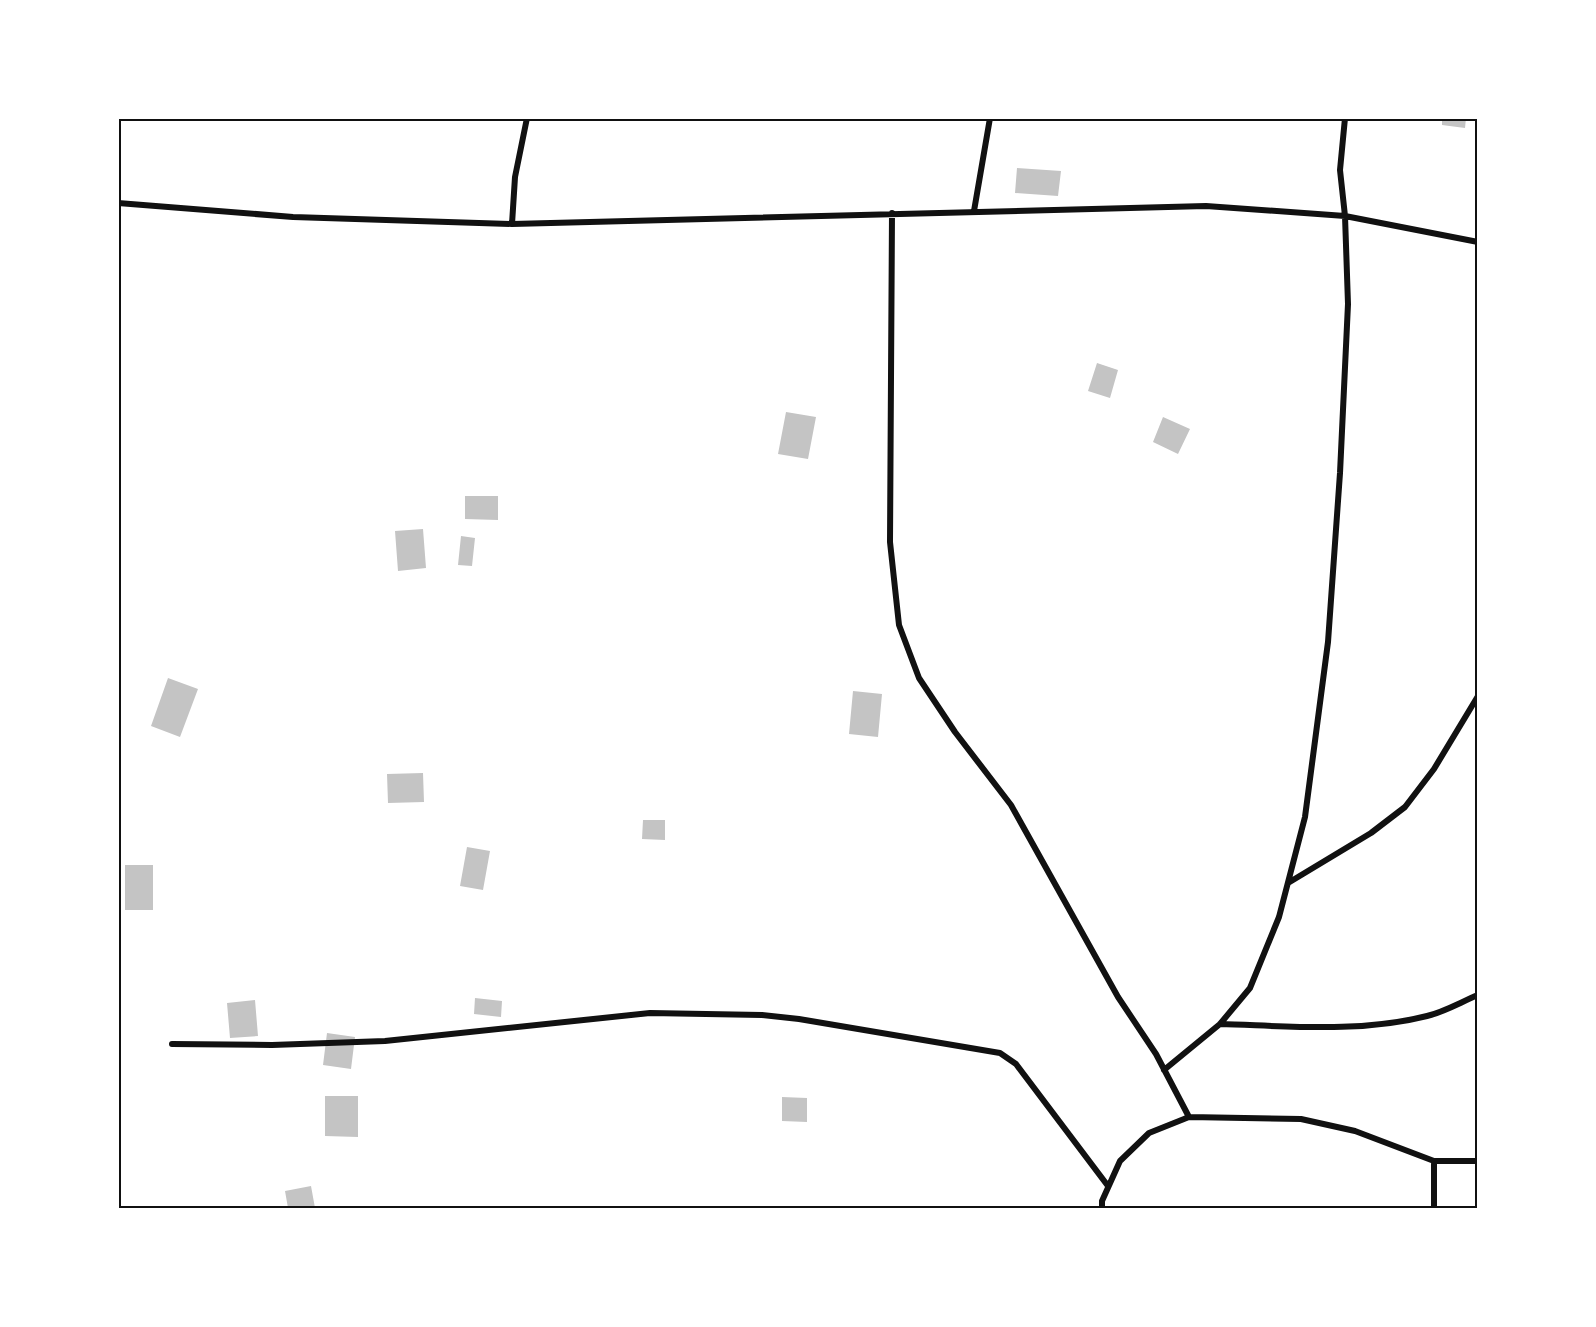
<svg xmlns="http://www.w3.org/2000/svg" width="1596" height="1327" font-family="Figtree,sans-serif">
	<style>
		.building { fill: #c4c4c4 }
		.lines { fill: none; stroke-linecap: round; stroke-linejoin: round }
		.minor { stroke: #111; stroke-width: 6 }
		.neatline { fill: none; stroke: #111; stroke-width: 2 }
	</style>
	<rect width="100%" height="100%" fill="#fff"/>
	<path class="building" d="M1442 118H1466L1465 128 1442 125Z
		M1017 168 1061 171 1058 196 1015 193Z
		M1097 363 1118 370 1110 398 1088 391Z
		M786 412 816 417 808 459 778 454Z
		M1163 417 1190 429 1178 454 1153 442Z
		M465 496H498V520L465 519Z
		M423 529 426 568 398 571 395 531Z
		M461 536 475 538 472 566 458 565Z
		M168 678 198 689 180 737 151 726Z
		M853 691 882 694 878 737 849 734Z
		M423 773 424 802 388 803 387 774Z
		M643 820H665V840L642 839Z
		M467 847 490 851 483 890 460 886Z
		M125 865H153V910H125Z
		M475 998 502 1001 501 1017 474 1014Z
		M255 1000 258 1036 230 1038 227 1003Z
		M327 1033 355 1037 351 1069 323 1065Z
		M325 1096H358V1137L325 1136Z
		M782 1097 807 1098V1122L782 1121Z
		M311 1186 315 1208H288L285 1191Z"/>
	<g class="lines">
		<path class="minor" d="M118 203 293 217 512 224 1206 206 1345 216 1478 242
			M974 211 990 118
			M892 213 890 542 899 625 919 678 955 732 1011 805 1118 997 1156 1054 1189 1117
			M512 224 515 177 527 118
			M1288 883 1371 833 1405 807 1434 769 1478 696
			M1220 1024C1289 1026 1360 1033 1427 1016 1444 1012 1461 1002 1478 995
			M172 1044 272 1045 385 1041 650 1013 762 1015 799 1019 1000 1053 1016 1064 1108 1186
			M1164 1070 1220 1024 1250 988 1279 917 1305 817 1328 642 1340 473 1348 304 1345 216 1340 170 1345 118
			M1434 1161H1478
			M1102 1208V1201L1120 1161 1149 1133 1189 1117 1301 1119 1355 1131 1434 1161V1208"/>
	</g>
	<rect width="1596" height="1327" fill="none" stroke="#ffffff" stroke-width="240"/>
	<rect x="120" y="120" width="1356" height="1087" class="neatline"/>
</svg>
